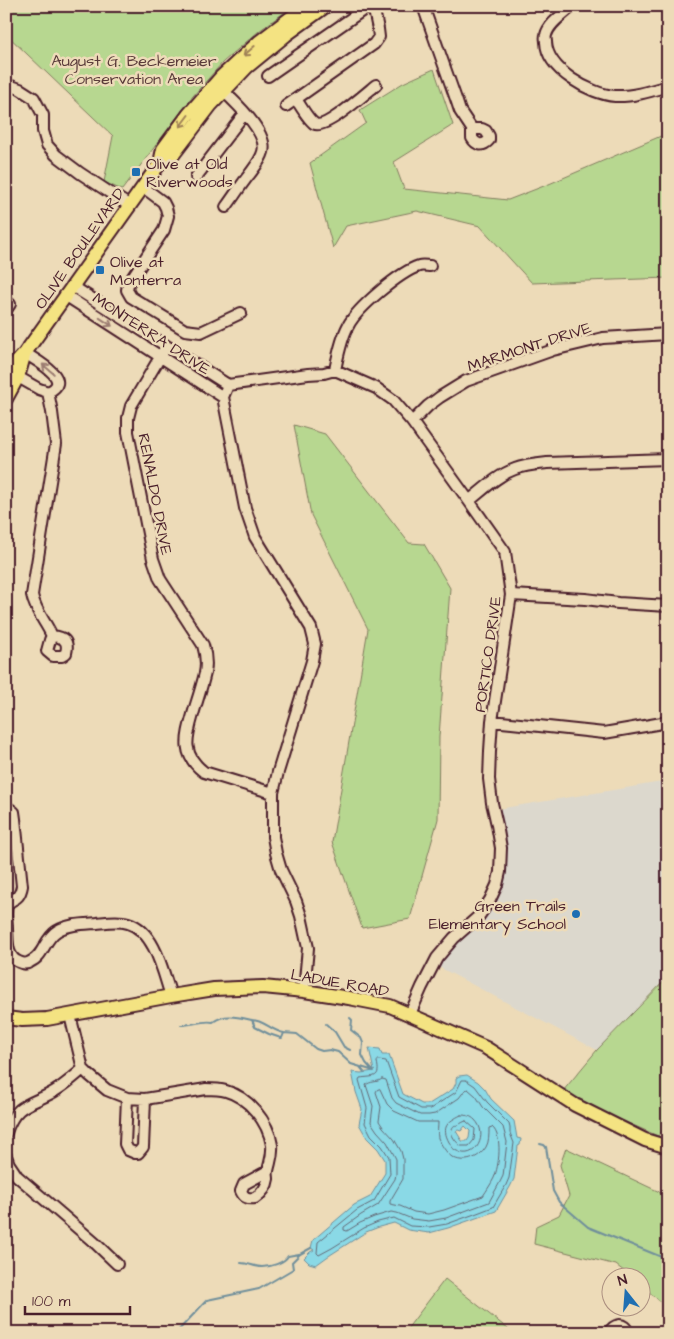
<svg xmlns="http://www.w3.org/2000/svg" width="674" height="1339" font-family="'Architects Daughter',sans-serif">
	<style>
		.built { fill: #dcd8cd }
		.green { fill: #b7d790; stroke: #807b5e }
		.water { fill: #8ad9e6; stroke: #708f9b; fill-rule: evenodd }
		.lines { fill: none; stroke-linecap: round; stroke-linejoin: round }
		.shore { stroke: #646976; stroke-width: 1 }
		.stream { stroke: #708f9b; stroke-width: 2 }
		.minor-casing { stroke: #4a1f2b; stroke-width: 14 }
		.major-casing { stroke: #4a1f2b; stroke-width: 16 }
		.minor { stroke: #eddbb8; stroke-width: 10 }
		.major { stroke: #f4e382; stroke-width: 12 }
		.oneway { stroke: #9f8156 }
		.oneway2 { stroke: #9c7d72 }
		.poi-dot { fill: #1f6fb2; stroke: #eddbb8; stroke-width: 2 }
		.labels { text-anchor: middle; stroke-width: 5; stroke-linejoin: round; paint-order: stroke }
		.park-label { font-size: 16px; fill: #5a3b3a; stroke: #eddbb8 }
		.poi-label { font-size: 16px; fill: #4a1f2b; stroke: #eddbb8; text-anchor: start }
		.street-label { font-size: 16px; fill: #4a1f2b; stroke: #eddbb8 }
	</style>
	<rect width="100%" height="100%" fill="#eddbb8"/>
	<filter id="ink" filterUnits="userSpaceOnUse"><feTurbulence type="fractalNoise" baseFrequency=".02" numOctaves="2"/><feDisplacementMap in="SourceGraphic" scale="10" xChannelSelector="R" yChannelSelector="G"/><feConvolveMatrix kernelMatrix="1 2 1 2 8 2 1 2 1" color-interpolation-filters="sRGB"/></filter>
	<g filter="url(#ink)">
		<path class="built" d="M668 781V977L597 1050 437 966 451 947 479 921 494 899 498 809Z"/>
		<path class="green" d="M6 6H293L259 31 223 62 193 96 122 190 104 182 113 136 6 34Z
			M434 69 453 125 394 162 404 189 508 200 549 184 668 133V278L532 283 480 226 417 211 346 226 333 248 310 163 366 123 360 110 403 83Z
			M294 425 325 434 409 543 424 544 450 588 439 737 438 819 410 919 362 928 332 842 368 629 311 515Z
			M668 977V1124L658 1136 594 1108 563 1091 597 1050Z
			M566 1148 668 1196V1308L642 1286V1276H630L616 1265 534 1244 536 1226 559 1215 569 1196 560 1165Z
			M445 1279 513 1333H404Z"/>
		<path class="water" d="M369 1048 380 1049 382 1055H389L403 1094 422 1104H429L453 1089 456 1083V1078L459 1076 467 1075 478 1082 485 1089 491 1099 514 1121 517 1138 521 1139 520 1145 518 1146 514 1179 510 1187 496 1211 448 1228 429 1233 408 1230 394 1223 379 1227 366 1232 327 1257 316 1265 309 1263 304 1258 310 1252 314 1250 311 1248 313 1240 354 1205 370 1197 385 1173V1160L378 1149 367 1138 359 1124 362 1109 356 1092 352 1072 361 1073 374 1071ZM465 1126 470 1131 469 1138 467 1141H462L456 1131 458 1130 461 1131Z"/>
		<g class="lines">
			<path class="shore" d="M379 1060 386 1061 399 1097 421 1109H430L456 1092 462 1080H466L475 1086 487 1102 509 1124 510 1128V1133L514 1143 509 1178 506 1185 493 1207 472 1215 447 1224 429 1227 410 1226 394 1218 378 1222 364 1228 332 1248 319 1255 317 1253 318 1242 357 1210 374 1201 390 1174 389 1157 382 1146 371 1135 365 1123 367 1108 359 1080 360 1078C374 1076 381 1079 377 1062Z
				M382 1079 386 1080 392 1098 396 1103 420 1115H429L435 1114 459 1098 465 1090 468 1089 476 1096 483 1107 503 1127 507 1142 503 1176 500 1182 489 1202 446 1218 429 1221 412 1219 397 1213 391 1212 374 1217 360 1223 347 1231 344 1230V1227L361 1215 378 1205 395 1179 396 1174V1159L394 1155 387 1142 377 1131 371 1122 373 1106 366 1085C370 1081 377 1083 382 1079Z
				M380 1089 387 1104 394 1111 418 1122H438C438 1127 437 1132 438 1138 441 1144 446 1153 452 1157 463 1164 479 1159 486 1147 489 1142 489 1135 489 1128L492 1127C503 1136 499 1166 494 1178 491 1184 487 1190 483 1196L444 1210 428 1214 414 1212 400 1206 390 1204V1201L403 1179V1159L401 1151 394 1139 383 1127 379 1121 381 1107 376 1092 377 1090Z
				M461 1115C467 1115 471 1116 475 1120 489 1134 476 1161 457 1151 452 1149 452 1146 449 1142 441 1127 447 1122 461 1115Z
				M466 1121 475 1129 474 1140 469 1146H461C457 1143 449 1134 452 1129 454 1124 455 1126 459 1125 461 1123 463 1122 466 1121Z"/>
			<path class="stream" d="M350 1018 352 1020 351 1030 361 1038 363 1043 362 1055 366 1063 373 1071
				M252 1020C264 1020 271 1031 284 1033
				M326 1024 335 1032 344 1047 350 1050
				M181 1025C192 1025 203 1020 213 1022 225 1013 238 1017 252 1020L255 1027 269 1034 281 1038H282L284 1033 297 1034 316 1049 322 1051 330 1050 338 1052 351 1064 374 1071
				M360 1067 364 1072
				M540 1144 544 1145 546 1147 553 1191 559 1202 588 1227 664 1258 668 1257
				M241 1263C248 1263 255 1267 262 1267 270 1267 284 1263 288 1256L299 1254
				M176 1333 207 1300 259 1289 293 1269 292 1262 300 1254 311 1248"/>
			<defs>
				<path id="minor" d="M423 6 457 102 460 111 472 129V138C476 145 483 147 489 140V136L486 131 482 129H472
					M572 6C564 14 549 23 546 35 545 37 546 40 546 42 547 70 590 94 615 96 632 97 651 91 668 86
					M268 76 369 6
					M6 84 20 89 34 98 43 115V131L47 145 56 155 80 173 130 206
					M218 86C232 99 269 132 263 152 261 160 254 168 249 175 241 185 234 196 226 207
					M296 99C300 105 309 121 315 124 326 129 366 93 376 85
					M286 106 374 44 379 37 378 29 373 6
					M196 177 245 113
					M143 187 163 202 166 208 168 216 164 230 128 284 127 290 131 297 185 330 201 332 241 313
					M72 286 228 385 308 374 324 373 335 370 376 388 393 400 412 422 469 501 505 552 511 595 492 721 490 751 489 779 492 803 497 825 501 848 500 872 497 885 490 900 479 916 454 938 437 958 422 987 410 1014
					M65 295 223 397
					M6 301 10 304 6 310
					M166 347 131 406 128 418V432L153 559 160 579 203 645C206 655 207 663 205 673 202 686 198 698 194 711 187 736 180 754 204 772L273 793
					M335 370C338 356 341 339 348 326 357 308 400 272 419 266 422 265 427 266 430 266
					M18 377 39 389 48 392C75 380 35 360 25 353
					M228 385 223 397 245 508 255 537 311 628 315 644 312 661 278 772 273 793V837L276 853 281 870 296 901 301 916 308 948 304 991
					M48 392 52 412 56 444 32 595C35 611 46 622 52 636L50 640 47 651 53 656H62L66 653C69 641 64 637 52 636
					M412 422 428 406 440 397 466 381 553 350 603 338 668 334
					M469 501C484 489 498 475 515 469 525 465 537 464 547 463L668 459
					M511 595 585 599 618 603 668 606
					M492 721 604 733 668 722
					M6 806 14 812 15 819 22 886C19 903 10 897 7 906 5 913 7 922 7 929 8 941 6 957 19 962 23 964 27 964 30 962 44 956 44 939 57 931 69 924 84 924 97 923 107 922 118 920 128 923 155 931 163 972 171 996
					M70 1015 83 1069 89 1075 107 1090 127 1098 145 1099 206 1089C213 1089 219 1089 226 1091 248 1097 268 1121 272 1145 273 1156 270 1161 268 1171 267 1174 268 1176 268 1179 267 1187 261 1194 255 1198 248 1199 244 1198 241 1191L244 1184 268 1171
					M127 1098 125 1144 128 1150 135 1153H138L143 1147 145 1099
					M6 1133C16 1100 35 1105 58 1089 67 1083 75 1076 83 1069
					M6 1156 9 1164 17 1176 95 1243 117 1264
					M609 1333C613 1324 625 1321 628 1333"/>
				<path id="major" d="M160 163 163 149 188 115 221 77 260 41 306 6
					M6 374 25 353 160 163 173 155 211 105 247 67 286 35 326 6
					M6 399 18 377 24 356
					M6 1018 22 1020 47 1019 171 996 214 989 263 987 304 991 349 998 390 1006 486 1048 575 1105 645 1140 668 1147"/>
			</defs>
			<use href="#minor" class="minor-casing"/>
			<use href="#major" class="major-casing"/>
			<use href="#minor" class="minor"/>
			<use href="#major" class="major"/>
		</g>
		<defs><path id="oneway-shaft" d="M-6 0H5M1.5-3L5.5 0L1.5 3" fill="none" stroke-width="1.6" stroke-linecap="round" stroke-linejoin="round" transform="scale(1.25)"/></defs>
		<g class="oneway">
			<use href="#oneway-shaft" transform="translate(249 51) rotate(139)"/>
			<use href="#oneway-shaft" transform="translate(184 121) rotate(127)"/>
		</g>
		<g class="oneway2">
			<use href="#oneway-shaft" transform="translate(106 322) rotate(33)"/>
			<use href="#oneway-shaft" transform="translate(48 369) rotate(-140)"/>
		</g>
	</g>
	<g class="poi-dot">
		<rect x="131" y="167" width="10" height="10" rx="2.5"/>
		<rect x="95" y="265" width="10" height="10" rx="2.5"/>
		<circle cx="576" cy="914" r="5"/>
	</g>
	<g class="labels">
		<g class="park-label">
			<text x="134" y="66">August G. Beckemeier<tspan x="134" dy="18">Conservation Area</tspan></text>
		</g>
		<g class="poi-label">
			<text x="146" y="169">Olive at Old<tspan x="146" dy="18">Riverwoods</tspan></text>
			<text x="110" y="267">Olive at<tspan x="110" dy="18">Monterra</tspan></text>
			<text x="566" y="911" text-anchor="end">Green Trails<tspan x="566" dy="18">Elementary School</tspan></text>
		</g>
		<g class="street-label">
			<text transform="translate(79 248) rotate(-55)" y="6">OLIVE BOULEVARD</text>
			<text transform="translate(152 333) rotate(33)" y="6">MONTERRA DRIVE</text>
			<text transform="translate(529 346) rotate(-18)" y="6">MARMONT DRIVE</text>
			<text transform="translate(156 494) rotate(79)" y="6">RENALDO DRIVE</text>
			<text transform="translate(487 654) rotate(-82)" y="6">PORTICO DRIVE</text>
			<text transform="translate(340 982) rotate(10)" y="6">LADUE ROAD</text>
		</g>
	</g>
	<rect width="674" height="1339" fill="none" stroke="#eddbb8" stroke-width="25"/>
	<rect x="12" y="12" width="649" height="1314" fill="none" stroke="#4a1f2b" stroke-width="2" filter="url(#ink)"/>
	<g transform="translate(626 1292) rotate(343)"><circle r="24" fill="#eddbb8" stroke="#ac9080"/>
	<path d="M0-4L9 19L0 12L-9 19Z" fill="#1f6fb2"/>
	<text y="-8" font-size="14" font-weight="bold" text-anchor="middle" fill="#4a1f2b">N</text>
	</g>
	<path d="M25 1306v8h105v-8" fill="none" stroke="#4a1f2b" stroke-width="2.5"/>
	<text x="32" y="1306" font-size="15" fill="#4a1f2b" stroke="#eddbb8" stroke-width="4" paint-order="stroke">100 m</text>
</svg>
